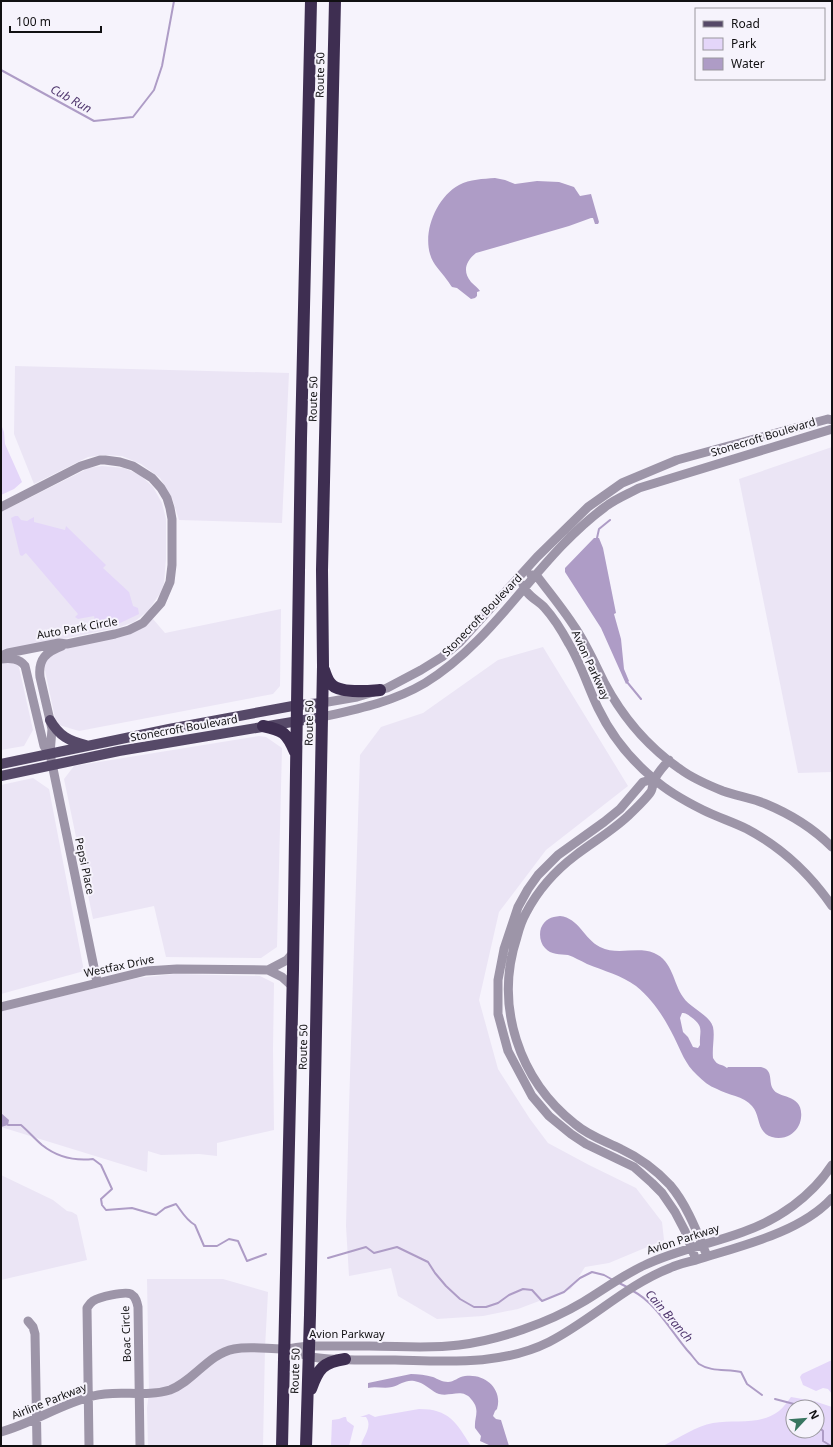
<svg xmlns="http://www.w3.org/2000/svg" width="833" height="1447" font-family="'Noto Sans',sans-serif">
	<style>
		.built { fill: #ebe5f5 }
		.green { fill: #e4d6f9; fill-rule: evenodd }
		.water { fill: #ae9cc6; fill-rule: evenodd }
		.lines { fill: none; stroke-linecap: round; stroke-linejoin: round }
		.stream { stroke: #ae9cc6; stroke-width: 2 }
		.minor { stroke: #9d95a8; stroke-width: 9 }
		.major { stroke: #564968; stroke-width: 10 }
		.highway { stroke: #3e2e51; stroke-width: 12 }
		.labels { text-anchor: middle; stroke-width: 4; stroke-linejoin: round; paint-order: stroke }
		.street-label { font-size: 11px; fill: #111012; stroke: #f6f3fc }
		.water-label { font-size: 12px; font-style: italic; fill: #51386f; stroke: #f6f3fc }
	</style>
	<rect width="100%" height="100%" fill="#f6f3fc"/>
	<path class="built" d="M15 366 289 373 282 523 179 520 172 498 160 478 141 464 122 456 103 455 88 457 34 484 14 434Z
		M832 447V772L798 773 739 479Z
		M102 466 124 468 140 475 153 487 162 503 166 519V559L164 583 161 592 148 611 134 622 120 627 1 652V512L81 472 88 468Z
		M281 609 280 686 273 694 79 731 59 725 55 718 43 661 51 651 124 636 153 619 165 633Z
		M543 647 628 786 546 850 499 912 479 1000 498 1069 530 1119 548 1143 589 1165 636 1188 662 1222 664 1240 609 1263 585 1267 571 1289 518 1309 483 1316 437 1319 398 1296 391 1268 349 1276 346 1226 349 1107 360 755 381 727 423 713 498 660Z
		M1 661 18 663 33 730 24 746 1 750Z
		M259 736 266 737 282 748 277 947 261 958 166 957 154 906 93 919 64 779 74 766Z
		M33 778 49 789 84 971 1 994V785Z
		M175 974 260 976 274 983 273 1049 274 1130 217 1143V1156L199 1154 161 1155 148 1151 147 1172 1 1127V1011L137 978Z
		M1 1175 53 1200 67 1211 72 1212 77 1215 87 1260 1 1280Z
		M147 1279H223L268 1292 265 1348 263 1446H148L147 1408 149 1393Z"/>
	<path class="green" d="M1 426 2 427 4 432 5 444 22 482 14 489 1 495Z
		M15 516H18L21 520 27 521 34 517V522L65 530 66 526 106 565 103 568 129 592 133 606 138 608 139 614 118 624H109L104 628H97L94 616 78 619 75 617 78 614 26 553 22 556 20 555 11 518Z
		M832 1360V1394L828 1389 823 1388 816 1391 803 1385 800 1377 802 1374Z
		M791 1397 814 1401 832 1407V1446H663C679 1438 696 1426 713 1423 735 1419 759 1426 779 1411 783 1408 787 1402 791 1397ZM793 1407H817V1431H793Z
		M419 1409C449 1409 456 1422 471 1446H361C363 1436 373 1427 366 1417H360L369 1414 375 1417 379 1416Z
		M344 1417H346L347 1421 354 1426 349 1446H331L332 1420 339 1419Z"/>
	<path class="water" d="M495 178 505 180 515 184 537 181 559 182 574 187 580 196 591 194 599 222 598 224H595L593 218H591L569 226 476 253C466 261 462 271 471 282 474 285 478 288 480 291L477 292V296L475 298 471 299 457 288 452 287C450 285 449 282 447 280 441 271 433 265 430 254 423 230 437 197 459 185 470 179 483 179 495 178Z
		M594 538H599L603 548 616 613 614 614 621 639 624 669 629 681 626 684 601 628 565 572V568Z
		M560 916C579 918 584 939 600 947 618 956 636 946 654 953 673 961 673 983 683 997 691 1009 709 1014 713 1027 715 1036 712 1048 713 1058 718 1067 721 1063 727 1068L728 1067H761C774 1070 768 1081 773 1089 778 1099 804 1093 801 1118 800 1126 796 1131 790 1135 785 1138 778 1139 772 1137 756 1132 761 1116 752 1106 744 1096 727 1095 717 1089 709 1086 703 1081 697 1075 685 1064 681 1051 674 1037 664 1017 653 1000 636 986 621 975 604 971 587 964 581 961 574 957 568 955 560 954 551 955 545 948 540 943 539 934 541 928 545 919 551 917 560 916ZM682 1013C686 1013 687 1014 691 1017 705 1027 699 1031 700 1045L698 1048 693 1047 688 1037 683 1032 680 1018Z
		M1 1113 9 1120 8 1125 1 1127Z
		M411 1374C418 1374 426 1375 433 1377 438 1379 442 1382 448 1382 454 1382 458 1377 465 1376 485 1373 503 1389 497 1409L495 1411 493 1416 496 1419 501 1420 509 1446H491L480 1441 481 1436 475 1428C474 1417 481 1410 471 1399 462 1388 451 1397 439 1394 432 1392 426 1384 418 1382 407 1378 402 1384 392 1387 384 1389 376 1386 368 1388V1383Z"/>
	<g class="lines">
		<path class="stream" d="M1 70 94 121 133 117 154 90 162 66 174 1
			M597 538 599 529 610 520
			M627 682 641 699
			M8 1125H21C28 1131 35 1139 42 1145 57 1157 75 1161 93 1159L101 1165 112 1189 101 1199 102 1205 106 1210 132 1208 156 1215 165 1208 176 1204C182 1212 186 1220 195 1225L204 1246H217L229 1239 238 1241 247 1261 266 1254
			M328 1258 366 1247 374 1253 397 1247 428 1262 435 1273 446 1286 460 1299 474 1307H486L498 1303 509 1295 523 1289 532 1290 542 1301 564 1292 580 1278 592 1272 604 1275 613 1280
			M619 1283 627 1287
			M633 1291C656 1303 670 1330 687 1350 691 1354 695 1360 699 1364 711 1372 727 1369 741 1372L747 1384 762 1395
			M775 1399 794 1404 796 1407
			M817 1425 823 1431V1441L831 1446"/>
		<path class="minor" d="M1 507 81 466 100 460H105L120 462 133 466 152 478 161 488 167 498 170 508 172 519V565L170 582 161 603 143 623 129 630 115 634 67 644 59 643 8 653 1 656
			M531 575H536C550 593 564 610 576 629 587 646 595 664 604 682 622 716 648 747 680 769 692 778 708 785 723 791 737 796 752 798 766 804 790 814 814 829 832 847
			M523 585C526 595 537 600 544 607 554 618 562 631 569 644 581 664 588 687 598 708 611 735 631 760 654 779 668 792 685 801 703 810 717 817 733 822 747 829 781 847 810 874 832 906
			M62 646C46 652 38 659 40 677L52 729 50 754 97 982
			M1 659C10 658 19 658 25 666L44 746 50 754
			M322 703 357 697 387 688 421 670 442 657 460 642 537 557 588 507 622 483 677 460 828 419 832 420
			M322 717C358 709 393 702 425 683 498 638 537 557 605 507 615 499 628 494 639 488L832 429
			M669 760C664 766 656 774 654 781 652 785 653 790 650 793 644 801 635 809 628 816 612 831 593 842 576 855 556 870 538 890 526 913 522 920 519 929 517 937 494 1006 519 1080 575 1124 589 1136 605 1141 621 1149 638 1157 657 1171 670 1185 687 1205 697 1232 707 1256
			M654 779 643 782 620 809 604 822 558 855 538 875 528 889 518 907 504 949 498 980V1014L508 1051 532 1096 549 1116 571 1134 586 1144 634 1167 652 1183 662 1193 675 1212 685 1231 696 1260
			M268 970 287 960 293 953
			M1 1007 146 971 177 969 268 970 282 977 293 987
			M28 1321 33 1327 35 1334 37 1446
			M290 1350C299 1353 309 1357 319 1358 344 1361 370 1360 395 1360 446 1361 501 1366 549 1342 592 1320 626 1285 670 1268 679 1264 687 1262 696 1260 740 1246 800 1233 832 1198
			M1 1432C33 1423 61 1404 93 1396 117 1389 145 1398 170 1390 194 1381 208 1354 234 1349 250 1346 267 1349 283 1349 292 1349 301 1346 310 1346 330 1346 349 1346 369 1346 399 1346 429 1349 459 1345 499 1340 548 1323 583 1302 603 1290 623 1275 645 1265 676 1250 711 1244 743 1232 778 1220 812 1196 832 1165
			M89 1446 87 1308C89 1305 90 1303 93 1301 99 1297 125 1291 131 1294 136 1297 137 1302 138 1307L140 1446"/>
		<path class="major" d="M50 720C59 736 69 741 86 745
			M1 764 169 729 298 705 322 703
			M1 776 119 751 322 717"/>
		<path class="highway" d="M324 670C326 675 327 680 331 684 340 694 368 691 380 690
			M263 726C283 730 287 733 295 752
			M311 1389C318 1369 323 1362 345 1359
			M282 1446 293 970 301 439 311 1
			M306 1446 310 1315 315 1084 323 666 322 570 335 1"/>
	</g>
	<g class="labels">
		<g class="street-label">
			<text transform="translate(320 75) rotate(-89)" y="4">Route 50</text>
			<text transform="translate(313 399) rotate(-89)" y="4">Route 50</text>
			<text transform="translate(763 437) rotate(-17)" y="4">Stonecroft Boulevard</text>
			<text transform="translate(482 615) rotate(-46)" y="4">Stonecroft Boulevard</text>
			<text transform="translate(77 628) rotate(-10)" y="4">Auto Park Circle</text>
			<text transform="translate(591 665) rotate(65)" y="4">Avion Parkway</text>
			<text transform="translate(309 723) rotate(-89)" y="4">Route 50</text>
			<text transform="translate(184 728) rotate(-10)" y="4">Stonecroft Boulevard</text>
			<text transform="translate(85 866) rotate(78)" y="4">Pepsi Place</text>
			<text transform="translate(119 966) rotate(-12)" y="4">Westfax Drive</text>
			<text transform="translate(303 1047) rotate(-89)" y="4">Route 50</text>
			<text transform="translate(683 1239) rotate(-18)" y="4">Avion Parkway</text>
			<text transform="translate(126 1334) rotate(-92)" y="4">Boac Circle</text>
			<text x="347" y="1338">Avion Parkway</text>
			<text transform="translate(295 1371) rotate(-88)" y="4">Route 50</text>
			<text transform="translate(49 1401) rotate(-22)" y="4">Airline Parkway</text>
		</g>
		<g class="water-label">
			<text transform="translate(71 99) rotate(29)" y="4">Cub Run</text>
			<text transform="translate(669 1316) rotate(49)" y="4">Cain Branch</text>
		</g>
	</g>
	<rect width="833" height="1447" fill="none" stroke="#111012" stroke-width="4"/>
	<rect x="695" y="8" width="130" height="72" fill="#f6f3fc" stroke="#9a989e"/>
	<rect x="703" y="21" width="20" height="6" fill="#564968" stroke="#9a989e"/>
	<text x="731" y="28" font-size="12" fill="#111012">Road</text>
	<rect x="703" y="38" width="20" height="12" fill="#e4d6f9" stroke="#9a989e"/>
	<text x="731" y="48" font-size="12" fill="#111012">Park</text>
	<rect x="703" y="58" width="20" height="12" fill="#ae9cc6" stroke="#9a989e"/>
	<text x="731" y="68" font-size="12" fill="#111012">Water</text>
	<g transform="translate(805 1419) rotate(64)"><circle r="19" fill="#f6f3fc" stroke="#9a989e"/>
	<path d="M0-3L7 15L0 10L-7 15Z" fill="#387560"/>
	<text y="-6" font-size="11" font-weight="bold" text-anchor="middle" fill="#111012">N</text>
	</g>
	<path d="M10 26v6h91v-6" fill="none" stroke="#111012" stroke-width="2"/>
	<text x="16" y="26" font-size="12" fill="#111012" stroke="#f6f3fc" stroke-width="3" paint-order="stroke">100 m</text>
</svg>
